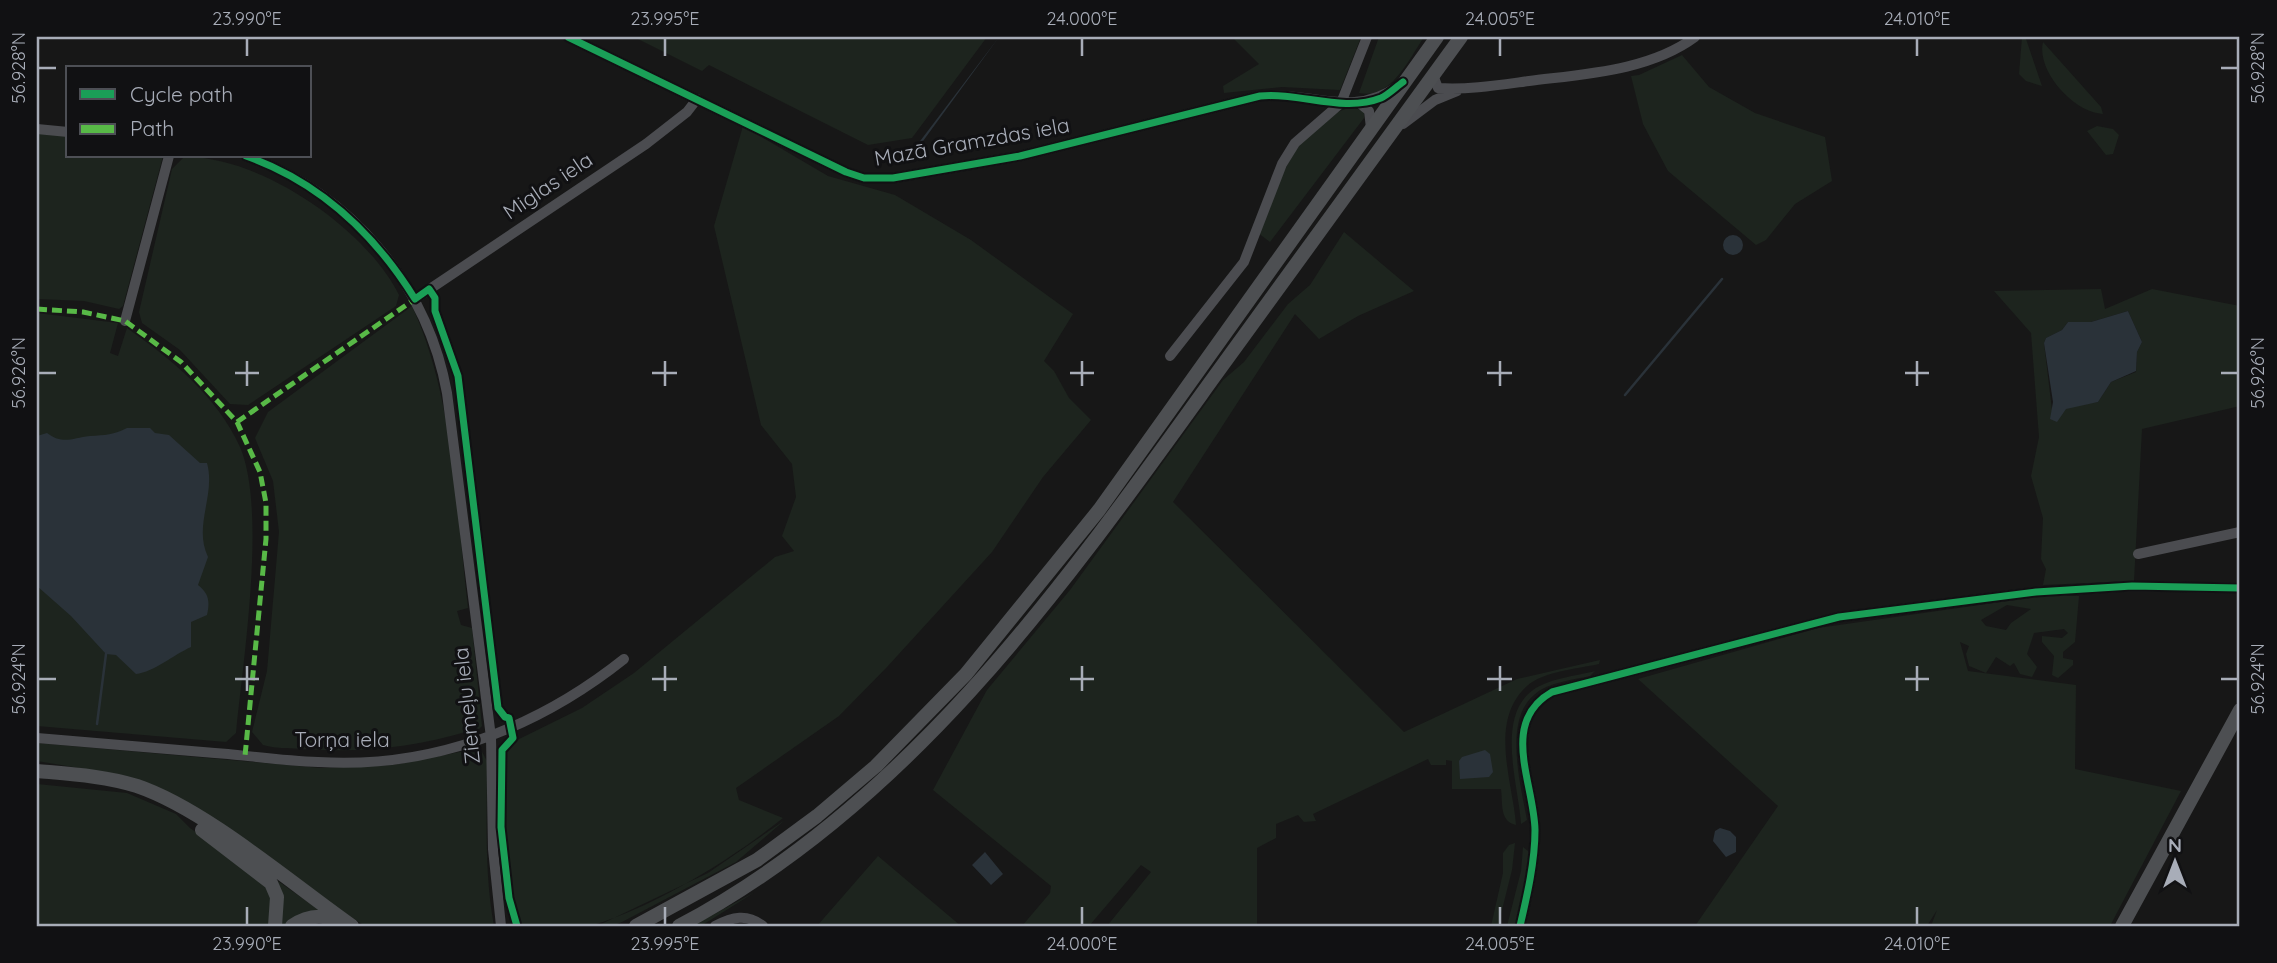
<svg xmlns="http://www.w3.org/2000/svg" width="2277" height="963" font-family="Quicksand,sans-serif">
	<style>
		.green { fill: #1d241e; fill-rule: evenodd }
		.water { fill: #2a3239 }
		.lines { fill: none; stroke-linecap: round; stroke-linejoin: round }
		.stream { stroke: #2a3239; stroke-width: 2.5 }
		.minor { stroke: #4b4c50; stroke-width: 10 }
		.major { stroke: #4d4f52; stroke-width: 14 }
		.quiet { stroke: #58b947; stroke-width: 5; stroke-dasharray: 10 5; stroke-linecap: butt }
		.cycleway-casing { stroke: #111113; stroke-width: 11 }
		.cycleway { stroke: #1a9f57; stroke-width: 7 }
		.ticks { fill: none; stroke: #a8adb8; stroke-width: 2.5 }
		.labels { text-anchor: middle; stroke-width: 6; stroke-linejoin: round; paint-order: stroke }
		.street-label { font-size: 21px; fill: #a8adb8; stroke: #111113 }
		.neatline { fill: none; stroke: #a8adb8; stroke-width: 2.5 }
		.ticks-label { font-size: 18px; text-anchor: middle; fill: #a8adb8 }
	</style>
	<rect width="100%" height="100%" fill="#171717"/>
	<path class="green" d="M634 37H987L912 138 868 145 709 65 702 71Z
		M1232 37H1361L1340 90 1282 87 1224 93 1223 86 1259 64Z
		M1379 37H1424C1409 59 1391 100 1359 93Z
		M2022 37 2026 39 2042 86 2026 81 2019 74Z
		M2043 42 2101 107 2103 114C2074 113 2036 71 2043 42Z
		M1682 55 1709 87 1755 113 1825 137 1832 181 1795 204 1766 240 1756 245 1668 171 1643 124 1631 76 1639 75Z
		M1352 107 1364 111V118L1270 242 1258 233 1259 228C1279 183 1298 120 1352 107Z
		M743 126 828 176 895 195 971 240 1073 314 1044 361 1054 371 1069 398 1091 420 1043 477 992 552 887 667 839 716 736 788 739 800 783 818C732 859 656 906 593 925 572 932 541 926 519 926L510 898 504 857 505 746 582 708 634 673 775 557 794 551 782 536 796 497 792 464 761 425 714 226Z
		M2097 126 2113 129 2119 135 2113 154 2106 155 2087 131Z
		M37 133 68 136V156H163L123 306 119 309 84 301 37 299Z
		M184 157C259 155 366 228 399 295L396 306 248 405 230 404 180 350 142 323 139 312 172 169Z
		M1344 232 1414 291 1358 316 1319 339 1295 314 1173 502 1404 732 1517 679 1600 660 1599 664C1577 669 1544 671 1527 686 1488 721 1513 782 1516 825 1499 821 1503 803 1501 789H1452V761L1446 760V765H1431L1428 759 1313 814 1316 821 1304 822 1298 815 1276 824V838L1257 848V926H1107L1151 872 1141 865 1089 926H1022L1050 893 1051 886 933 790 987 690 1070 590 1223 380 1244 362 1288 304 1310 285Z
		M2101 289 2105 309 2152 289 2240 306V406L2142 429 2134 581 2043 585 2046 569 2041 559 2043 518 2031 476 2039 437 2031 333 1994 291ZM2128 311 2142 342 2137 352 2136 372 2111 382 2098 402 2052 410 2044 343 2046 338 2062 330 2068 322H2091Z
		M412 306C454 397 456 509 468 608L457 611 461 625 472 628 482 726 472 736 469 731C415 747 363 753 306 749 292 748 277 749 263 745L252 732 267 671 279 532 273 481 255 438 268 412Z
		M37 313 118 323 110 353 118 356 127 328C171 359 217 396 240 447 267 510 243 661 236 733L226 742 37 726Z
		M2050 595 2079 596 2075 642 2063 652V658L2073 660V665L2058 678 2052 675 2054 656 2042 642V636L2062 638 2068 633 2064 629 2034 633 2027 654 2037 667 2032 677 2020 674 2014 663 2010 666 1996 657 1986 673 1969 666 1966 654 1969 646 1960 642 1968 671 2076 685 2075 769 2181 791 2110 926H1931L1937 910 1927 926H1695L1778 806 1638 679 1818 628ZM2007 605 2031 609 2011 623 2006 630 1986 626 1981 620Z
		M1595 671 1590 676C1573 680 1548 682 1534 695 1503 721 1521 786 1527 820L1521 824C1519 787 1495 717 1533 690 1550 678 1576 676 1595 671Z
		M37 743 321 768 393 765 475 749 482 752 487 761C487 816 484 871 494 926H365L149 785 127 776 37 761Z
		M37 784 127 793 176 814 190 828 255 873 271 894V926H37Z
		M785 820 736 862 622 922 612 926H597L708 873Z
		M1515 843 1512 870 1498 926H1491L1503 873V853L1509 845Z
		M1523 847 1528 851V873L1516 926H1507L1521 871Z
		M878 856 961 926H817Z
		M278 881 319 910 287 926H280L282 896Z
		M755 892 701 926H692Z"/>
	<path class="water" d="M999 37 907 163 905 161Z
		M1723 245a10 10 0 1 1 20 0a10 10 0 1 1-20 0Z
		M2128 311 2142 342 2137 352 2136 371 2111 382 2098 402 2066 409 2057 422 2050 419 2053 402 2044 343 2046 338 2062 330 2068 322H2091Z
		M127 428H150L155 433 169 435 200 463H207C216 495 193 526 208 557L198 585C209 594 210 601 207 615L191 622V647C173 655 154 672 136 674L116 655 106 654 71 616 37 586V436L47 433C63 445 72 438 90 436 105 435 114 435 127 428Z
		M1485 750 1490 754 1493 772 1489 777 1460 779 1459 761 1462 757Z
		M1720 828 1730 831 1736 837V852L1726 857 1713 841 1715 831Z
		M985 852 1003 874 991 885 972 865Z"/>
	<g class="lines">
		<path class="stream" d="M1625 395 1722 279
			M97 724 106 654"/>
		<path class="minor" d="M568 37 846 172 864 178H893L1020 156 1260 96C1312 91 1351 119 1398 86
			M1433 75 1438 88C1468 90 1499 85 1529 81 1584 74 1649 71 1695 37
			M1358 102 1369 111 1371 128
			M1403 124 1435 100 1457 91
			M37 129 68 132
			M246 156C350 193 427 283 447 393L491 737 493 849 501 926
			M415 299 646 144 687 112 697 99
			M125 321 169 156
			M1170 356 1244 262 1282 164 1295 143 1341 103 1367 37
			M2138 554 2240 532
			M37 738C100 743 164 749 228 754 258 757 288 761 318 762 431 769 536 729 624 659
			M715 926C732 917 747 913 763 926
			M1520 926C1527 896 1535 862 1535 830 1534 783 1499 722 1552 692L1839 617 2036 592 2132 586 2240 588"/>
		<path class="major" d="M37 771C70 774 105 776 137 786 205 809 292 884 352 926
			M202 830 271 883 277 897 275 926
			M292 926C306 916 322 914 338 921
			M636 926 757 860 817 816 876 766 966 674 1099 510 1437 37
			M679 926C911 803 1064 585 1214 377 1296 263 1379 151 1461 37
			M2122 926 2240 710"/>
		<path class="quiet" d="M37 309 83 312 125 321 181 362 237 422 260 472 266 503V539L245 756
			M237 422 415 299"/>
		<defs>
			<path id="cycleway" d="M568 37 846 172 864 178H893L1020 156 1260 96C1300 92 1343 113 1381 98 1388 95 1396 87 1403 82
				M246 156C320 182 374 233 415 299L429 289 435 298V311L458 376 498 708 505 717 509 718 513 738 502 750 501 827 509 898 517 926
				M1520 926C1527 896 1535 862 1535 830 1534 783 1499 722 1552 692L1839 617 2036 592 2132 586 2240 588"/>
		</defs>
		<use href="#cycleway" class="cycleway-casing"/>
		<use href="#cycleway" class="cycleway"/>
	</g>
	<path class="ticks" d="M247 38V56M665 38V56M1082 38V56M1500 38V56M1917 38V56M38 68H56M2221 68H2238M247 361V386M665 361V386M1082 361V386M1500 361V386M1917 361V386M38 373H56M235 373H259M652 373H677M1070 373H1094M1487 373H1512M1905 373H1929M2221 373H2238M247 666V691M665 666V691M1082 666V691M1500 666V691M1917 666V691M38 679H56M235 679H259M652 679H677M1070 679H1094M1487 679H1512M1905 679H1929M2221 679H2238M247 907V925M665 907V925M1082 907V925M1500 907V925M1917 907V925"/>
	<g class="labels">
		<g class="street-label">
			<text transform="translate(972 142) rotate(-10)" y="7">Mazā Gramzdas iela</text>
			<text transform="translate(548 186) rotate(-34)" y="7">Miglas iela</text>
			<text transform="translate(467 706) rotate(-96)" y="7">Ziemeļu iela</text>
			<text x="342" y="747">Torņa iela</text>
		</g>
	</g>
	<rect width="2277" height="963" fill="none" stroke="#111113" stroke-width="77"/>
	<rect x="66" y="66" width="245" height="91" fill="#111113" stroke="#4d4f55" stroke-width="2"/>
	<rect x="80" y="89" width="35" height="10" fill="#1a9f57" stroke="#4d4f55" stroke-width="2"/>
	<text x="130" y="102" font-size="21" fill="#a8adb8">Cycle path</text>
	<rect x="80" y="124" width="35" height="10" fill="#58b947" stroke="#4d4f55" stroke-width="2"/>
	<text x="130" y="136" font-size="21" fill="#a8adb8">Path</text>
	<g transform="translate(2175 862)" stroke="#111113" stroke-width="5" paint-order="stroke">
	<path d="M0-5L12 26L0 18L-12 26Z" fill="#a8adb8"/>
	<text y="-10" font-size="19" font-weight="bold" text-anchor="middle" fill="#a8adb8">N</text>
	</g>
	<rect x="38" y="38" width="2200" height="887" class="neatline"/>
	<g class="ticks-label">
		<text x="247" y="25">23.990°E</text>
		<text x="665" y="25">23.995°E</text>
		<text x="1082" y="25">24.000°E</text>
		<text x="1500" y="25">24.005°E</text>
		<text x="1917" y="25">24.010°E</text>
		<text transform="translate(19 68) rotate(-90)" y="6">56.928°N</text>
		<text transform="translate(2258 68) rotate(-90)" y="6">56.928°N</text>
		<text transform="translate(19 373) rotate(-90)" y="6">56.926°N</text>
		<text transform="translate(2258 373) rotate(-90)" y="6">56.926°N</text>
		<text transform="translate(19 679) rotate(-90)" y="6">56.924°N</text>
		<text transform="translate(2258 679) rotate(-90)" y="6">56.924°N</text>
		<text x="247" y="950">23.990°E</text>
		<text x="665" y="950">23.995°E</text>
		<text x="1082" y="950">24.000°E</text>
		<text x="1500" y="950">24.005°E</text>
		<text x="1917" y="950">24.010°E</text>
	</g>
</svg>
